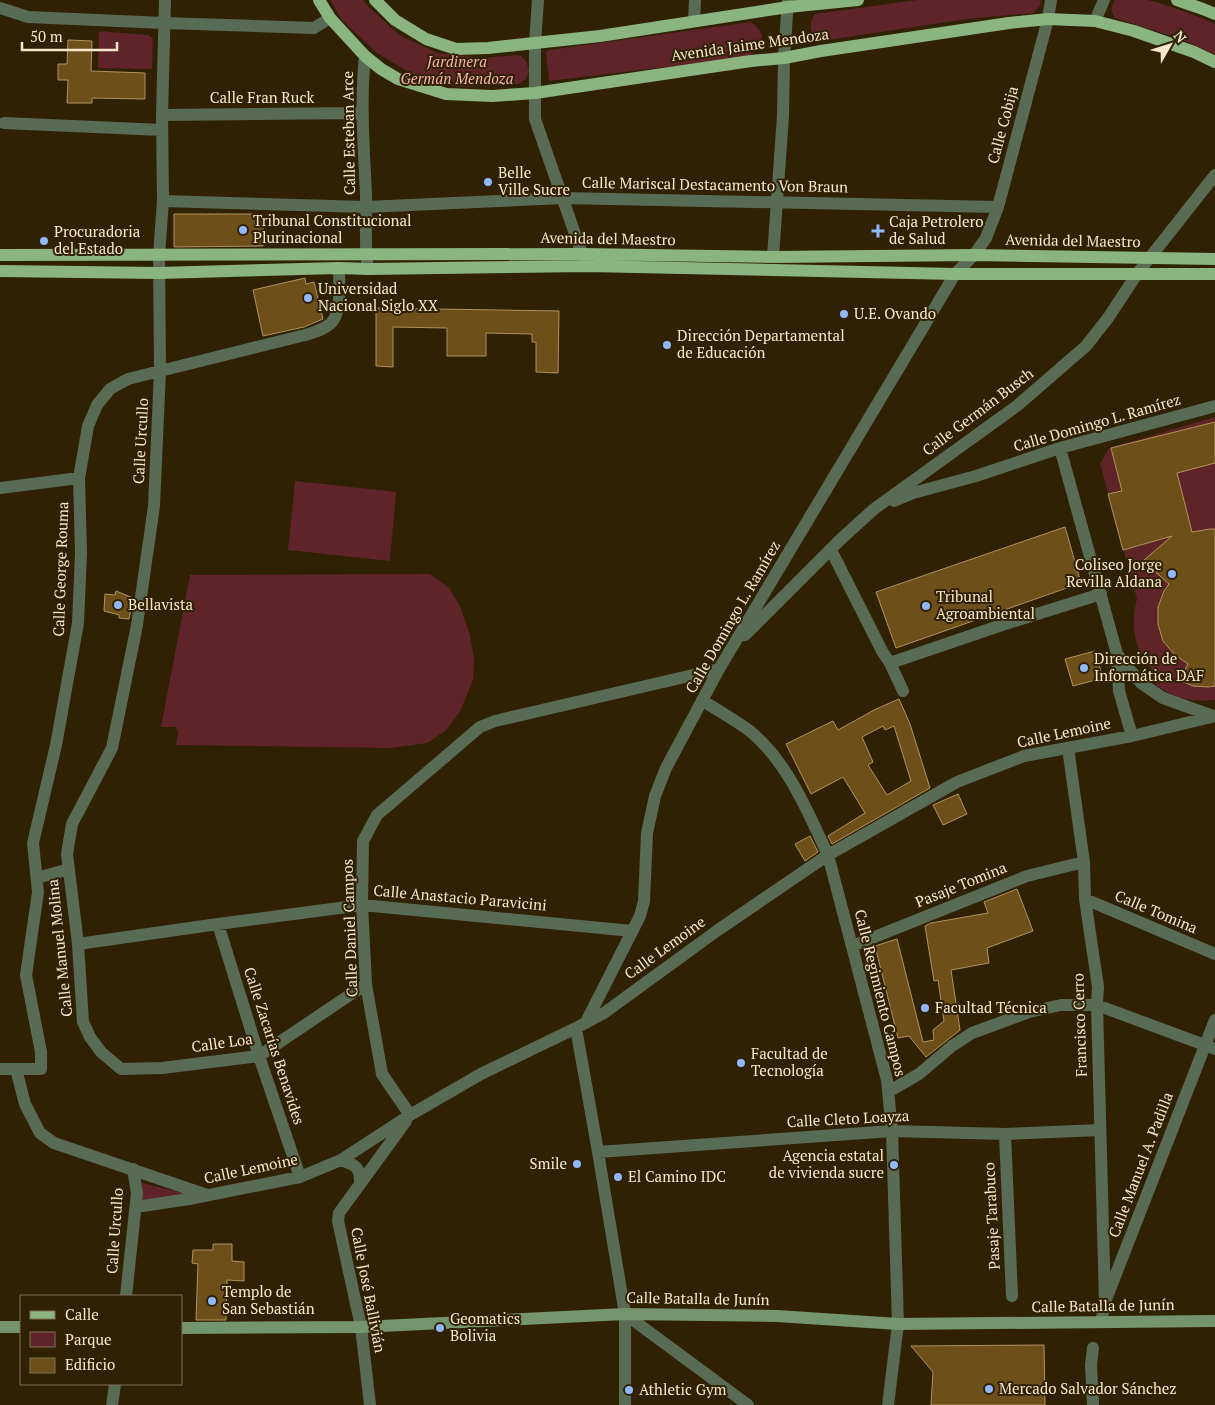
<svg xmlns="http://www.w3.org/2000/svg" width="1215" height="1405" font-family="'PT Serif',serif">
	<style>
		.green { fill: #5e2427 }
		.building { fill: #6c4f19; stroke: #b1935e; fill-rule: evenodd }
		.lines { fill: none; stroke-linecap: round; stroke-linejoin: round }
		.minor { stroke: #586c54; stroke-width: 12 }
		.secondary { stroke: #74956d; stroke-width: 12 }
		.primary { stroke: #8ab581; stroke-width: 12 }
		.poi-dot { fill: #8fb8fd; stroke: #302105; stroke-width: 2 }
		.labels { text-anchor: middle; stroke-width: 4; stroke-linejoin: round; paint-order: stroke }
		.street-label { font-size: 15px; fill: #f8e7cd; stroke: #302105 }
		.park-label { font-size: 15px; font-style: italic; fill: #f5b2b0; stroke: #302105 }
		.poi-label { font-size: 15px; fill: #f8e7cd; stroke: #302105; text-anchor: start }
	</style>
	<rect width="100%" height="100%" fill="#302105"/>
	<path class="green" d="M330 0H363L368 6 398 34 437 53 482 58 515 55 521 56 526 61 529 70 526 79 519 84 458 87 419 78 377 53 342 20Z
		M917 0H1041C1041 6 1037 9 1033 13L967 19 821 41C809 36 808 24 815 14Z
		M1115 0H1147L1156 2 1189 13 1215 24V54L1181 39 1115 18C1111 11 1110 7 1115 0Z
		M751 22C769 37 763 42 748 57L549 81 546 52 549 50Z
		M99 31 148 35 153 39 152 69 98 68Z
		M1215 417V700C1192 702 1175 699 1156 685L1158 676C1136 656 1129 628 1137 599L1100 464 1109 448Z
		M295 481 396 492 390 561 288 550Z
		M430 574 449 588 460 606 470 635 474 659 473 680 460 712 445 731 427 743 391 748 176 745 178 733 176 727H161L190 575Z
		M142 1183 187 1194 143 1202Z"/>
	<path class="building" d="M68 40 92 41 91 71 145 73V99L92 98V103H67L68 80H58V64H67Z
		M174 214H263V246L174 247Z
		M305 278 306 284 314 282 323 319 304 327 263 336 253 290Z
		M376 308 559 311 558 373 536 372V342H532V334L486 333V356H447V328L393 327V367L376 366Z
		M1215 422V463L1177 473 1192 532 1210 529H1215V686L1208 687 1193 686 1179 680 1188 664 1174 654 1163 641 1158 624V607L1164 591 1169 584 1143 561 1172 536 1123 550 1108 494 1122 491 1111 448Z
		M1065 527 1081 583 896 648 876 592Z
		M116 591 133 598 129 619 119 618V615L104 611 105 594 115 595Z
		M1095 651 1103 678 1073 686 1065 659Z
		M899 699 910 724 930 788 832 844 828 836 865 813 843 777 811 794 786 744 833 721 838 730 876 709ZM883 726 885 730 894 726 911 781 887 795 868 765 873 762 862 737Z
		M958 794 967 814 943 825 933 805Z
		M810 836 818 852 805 861 795 844Z
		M1017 889 1033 931 987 948 989 963 951 970 960 1030 926 1057 909 1036 898 1038 875 946 897 939 923 1042 934 1040 933 1030 944 1021 938 980 934 981 925 926 931 923 988 913 984 902Z
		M213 1244H232V1261L244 1262V1281L227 1280 226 1320H196L198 1264 192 1263 193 1250H213Z
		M1044 1345 1045 1405H931L933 1372 911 1346Z"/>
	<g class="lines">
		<path class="minor" d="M165 0 162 115 163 201 159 255 160 371 154 506 137 625 112 748 72 824 67 854 78 944 83 1022 90 1037 101 1052 121 1069 162 1068 259 1056 366 984
			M538 0 535 43V119L582 254 586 262
			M0 8 28 17 164 23 314 28 330 18
			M694 21 695 0
			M1095 21 1104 0
			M365 56C360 102 364 149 366 195 367 220 364 245 368 269
			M162 115 363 113
			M4 123 162 130
			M163 201 366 207 563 198 998 207
			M773 257 783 116 784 58 788 0
			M1060 448 1117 654 1119 691 1132 736
			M0 488 79 478
			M894 501 913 493 976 476 1060 448 1215 406
			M831 550 882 651 890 663 1002 625 1101 594
			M745 635 841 539 874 509 1018 405 1086 346 1108 318 1137 274 1215 175
			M1117 654 1141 683 1163 698 1213 716
			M890 663 903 691
			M702 700C718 711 736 720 751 732 788 763 808 812 828 855L887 1080 892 1131 898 1324 888 1405
			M1068 748 1084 862 1085 899 1098 987 1097 1005 1105 1302
			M37 878 69 869
			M1085 899 1215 954
			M218 924 259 1056 300 1177
			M78 944 218 924 362 905 632 931
			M852 946 1027 876 1084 862
			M586 1022 640 916 644 901 647 833 655 796 666 768 719 669 955 274 974 255 986 238 998 207 1048 19 1051 0
			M576 1028 598 1152 625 1314V1405
			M0 1069H41V1052L26 975 38 892 33 843 56 745 78 623 81 553 79 478 88 426 97 405 110 389 128 379 305 335C314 332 324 330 331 323 342 313 339 283 339 268
			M16 1069 25 1104 40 1133 54 1143 207 1195
			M888 1090 893 1089 919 1074 952 1046 972 1033 1029 1012 1061 1005H1097L1215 1049
			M410 1115 382 1074 366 984 362 905 363 841 377 815 480 727 495 721 719 669
			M1005 1134 1012 1296
			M598 1152 892 1131 1005 1134 1100 1130
			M341 1160C356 1165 360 1167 360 1183
			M136 1207 189 1199 300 1177 341 1160 410 1115 481 1074 576 1028 604 1013 718 930 828 855 957 782 1024 756 1132 736 1215 716
			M126 1296 137 1193 133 1169
			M625 1314 748 1405
			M1101 1322 1105 1302 1215 1020
			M1093 1348 1091 1365 1093 1405
			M112 1405 115 1384
			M370 1405 361 1327 338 1221 339 1213 406 1121"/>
		<path class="secondary" d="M0 1327H21
			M181 1328 361 1327 625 1314 777 1316 898 1324 1215 1321"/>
		<path class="primary" d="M319 0 330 18 365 56 381 69 398 79 446 94 492 96 535 93 751 61 784 58 821 51 1009 23 1048 19 1095 21 1134 31 1194 52 1215 62
			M375 0 395 20 426 39 456 49 488 48 600 36 788 7 858 0
			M1177 0 1203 9 1215 14
			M0 255 582 254 773 257 974 255 1215 259
			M0 271 159 273 339 268 368 269 589 266 955 274H1215"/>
	</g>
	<g class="poi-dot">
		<circle cx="488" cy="182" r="5"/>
		<circle cx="243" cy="230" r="5"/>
		<path d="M875.5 223.5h5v5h5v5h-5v5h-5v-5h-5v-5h5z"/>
		<circle cx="44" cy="241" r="5"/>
		<circle cx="308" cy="298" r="5"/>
		<circle cx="844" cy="314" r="5"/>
		<circle cx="667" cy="345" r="5"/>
		<circle cx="1172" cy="574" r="5"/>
		<circle cx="118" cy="605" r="5"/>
		<circle cx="926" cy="606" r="5"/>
		<circle cx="1084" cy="668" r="5"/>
		<circle cx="925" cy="1008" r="5"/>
		<circle cx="741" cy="1063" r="5"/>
		<circle cx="577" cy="1164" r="5"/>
		<circle cx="894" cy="1165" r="5"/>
		<circle cx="618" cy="1177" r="5"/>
		<circle cx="212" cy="1301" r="5"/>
		<circle cx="440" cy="1328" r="5"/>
		<circle cx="989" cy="1389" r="5"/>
		<circle cx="629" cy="1390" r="5"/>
	</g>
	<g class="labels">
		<g class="street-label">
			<text transform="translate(750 45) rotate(-8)" y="5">Avenida Jaime Mendoza</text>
			<text x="262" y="103">Calle Fran Ruck</text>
			<text transform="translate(1003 125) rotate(-75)" y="5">Calle Cobija</text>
			<text transform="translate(349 133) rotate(-91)" y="5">Calle Esteban Arce</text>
			<text transform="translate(715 185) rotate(1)" y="5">Calle Mariscal Destacamento Von Braun</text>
			<text transform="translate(608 239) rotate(1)" y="5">Avenida del Maestro</text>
			<text transform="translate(1073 241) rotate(1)" y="5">Avenida del Maestro</text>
			<text transform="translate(978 412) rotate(-37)" y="5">Calle Germán Busch</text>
			<text transform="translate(1097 423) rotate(-16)" y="5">Calle Domingo L. Ramírez</text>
			<text transform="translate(141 441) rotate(-87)" y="5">Calle Urcullo</text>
			<text transform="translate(61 569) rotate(-88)" y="5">Calle George Rouma</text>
			<text transform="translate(733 617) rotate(-60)" y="5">Calle Domingo L. Ramírez</text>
			<text transform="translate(1064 733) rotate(-12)" y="5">Calle Lemoine</text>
			<text transform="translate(961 885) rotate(-22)" y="5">Pasaje Tomina</text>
			<text transform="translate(460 898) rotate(5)" y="5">Calle Anastacio Paravicini</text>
			<text transform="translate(1156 912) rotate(23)" y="5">Calle Tomina</text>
			<text transform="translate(350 928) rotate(-92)" y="5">Calle Daniel Campos</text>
			<text transform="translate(60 948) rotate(-96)" y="5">Calle Manuel Molina</text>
			<text transform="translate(665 948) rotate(-36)" y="5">Calle Lemoine</text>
			<text transform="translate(880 993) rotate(76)" y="5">Calle Regimiento Campos</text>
			<text transform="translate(1080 1025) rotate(-92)" y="5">Francisco Cerro</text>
			<text transform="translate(222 1043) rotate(-8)" y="5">Calle Loa</text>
			<text transform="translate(274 1046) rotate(72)" y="5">Calle Zacarías Benavides</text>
			<text transform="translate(848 1119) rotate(-3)" y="5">Calle Cleto Loayza</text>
			<text transform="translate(1141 1165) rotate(-69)" y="5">Calle Manuel A. Padilla</text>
			<text transform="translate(251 1169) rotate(-12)" y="5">Calle Lemoine</text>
			<text transform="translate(992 1216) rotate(-93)" y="5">Pasaje Tarabuco</text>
			<text transform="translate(115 1231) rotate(-86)" y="5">Calle Urcullo</text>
			<text transform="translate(368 1290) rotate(79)" y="5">Calle José Ballivián</text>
			<text transform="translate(698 1299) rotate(1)" y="5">Calle Batalla de Junín</text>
			<text transform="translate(1103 1306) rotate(-1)" y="5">Calle Batalla de Junín</text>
		</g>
		<g class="park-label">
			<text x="457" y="67">Jardinera<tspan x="457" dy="17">Germán Mendoza</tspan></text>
		</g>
		<g class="poi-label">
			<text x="498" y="178">Belle<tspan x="498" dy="17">Ville Sucre</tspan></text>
			<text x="253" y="226">Tribunal Constitucional<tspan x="253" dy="17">Plurinacional</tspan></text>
			<text x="889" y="227">Caja Petrolero<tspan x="889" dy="17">de Salud</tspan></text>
			<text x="54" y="237">Procuradoria<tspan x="54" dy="17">del Estado</tspan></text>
			<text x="318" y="294">Universidad<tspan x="318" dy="17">Nacional Siglo XX</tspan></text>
			<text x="854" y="319">U.E. Ovando</text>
			<text x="677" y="341">Dirección Departamental<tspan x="677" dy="17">de Educación</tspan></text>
			<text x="1162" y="570" text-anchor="end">Coliseo Jorge<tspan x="1162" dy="17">Revilla Aldana</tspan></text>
			<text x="936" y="602">Tribunal<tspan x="936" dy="17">Agroambiental</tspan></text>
			<text x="128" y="610">Bellavista</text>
			<text x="1094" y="664">Dirección de<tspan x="1094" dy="17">Informática DAF</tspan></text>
			<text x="935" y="1013">Facultad Técnica</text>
			<text x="751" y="1059">Facultad de<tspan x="751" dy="17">Tecnología</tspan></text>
			<text x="884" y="1161" text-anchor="end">Agencia estatal<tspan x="884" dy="17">de vivienda sucre</tspan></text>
			<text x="567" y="1169" text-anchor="end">Smile</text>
			<text x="628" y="1182">El Camino IDC</text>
			<text x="222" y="1297">Templo de<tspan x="222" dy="17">San Sebastián</tspan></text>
			<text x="450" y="1324">Geomatics<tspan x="450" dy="17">Bolivia</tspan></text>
			<text x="999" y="1394">Mercado Salvador Sánchez</text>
			<text x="639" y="1395">Athletic Gym</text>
		</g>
	</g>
	<rect x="20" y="1295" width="162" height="90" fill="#302105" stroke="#807055"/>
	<rect x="30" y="1311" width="25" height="8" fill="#8ab581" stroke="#807055"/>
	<text x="65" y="1320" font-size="15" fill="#f8e7cd">Calle</text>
	<rect x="30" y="1332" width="25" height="15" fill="#5e2427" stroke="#807055"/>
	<text x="65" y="1345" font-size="15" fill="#f8e7cd">Parque</text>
	<rect x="30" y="1358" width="25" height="15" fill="#6c4f19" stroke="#807055"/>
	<text x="65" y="1370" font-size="15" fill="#f8e7cd">Edificio</text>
	<g transform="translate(1170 45) rotate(51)" stroke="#302105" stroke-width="4" paint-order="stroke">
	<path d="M0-4L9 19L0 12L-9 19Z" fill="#f8e7cd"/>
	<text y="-8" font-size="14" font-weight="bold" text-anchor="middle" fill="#f8e7cd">N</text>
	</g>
	<path d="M22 42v8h95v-8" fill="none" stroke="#f8e7cd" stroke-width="2.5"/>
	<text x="30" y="42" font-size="15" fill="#f8e7cd" stroke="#302105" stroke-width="4" paint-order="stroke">50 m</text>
</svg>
